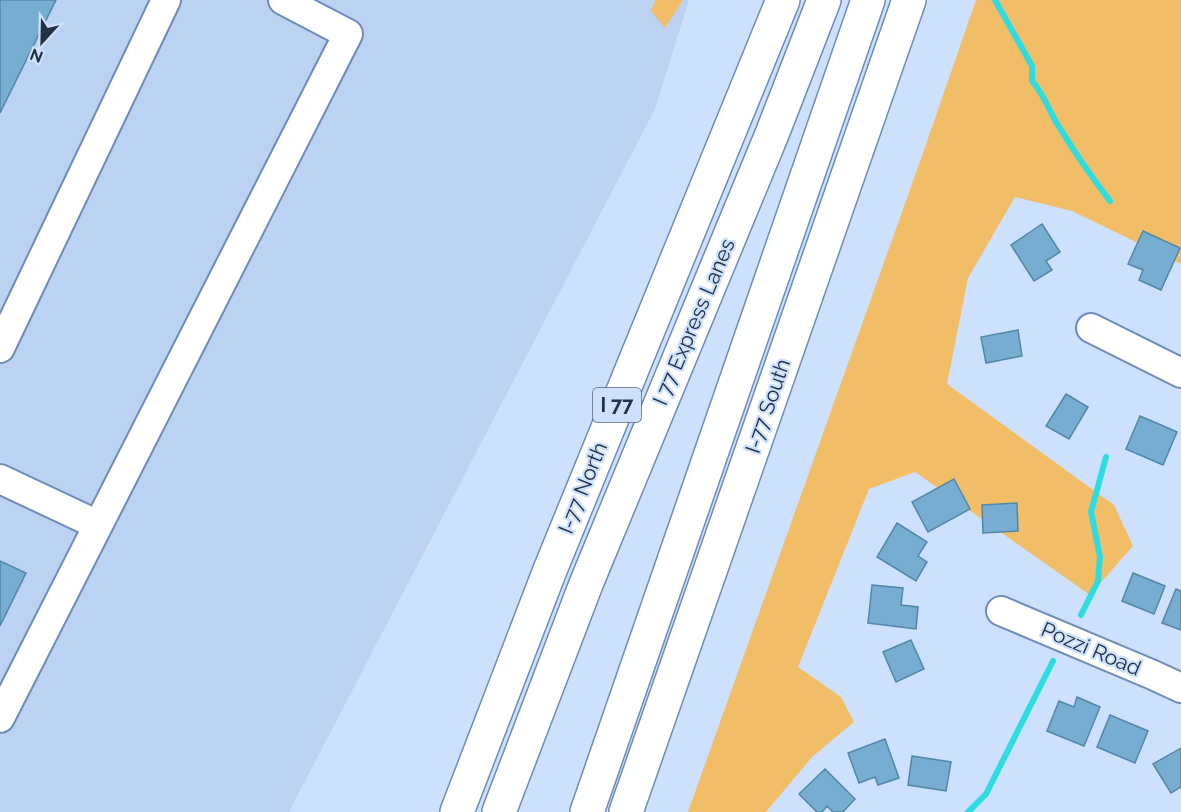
<svg xmlns="http://www.w3.org/2000/svg" width="1181" height="812" font-family="Raleway,sans-serif">
	<style>
		.built { fill: #bbd2f2 }
		.green { fill: #f2bd67 }
		.lines { fill: none; stroke-linecap: round; stroke-linejoin: round }
		.stream { stroke: #2cdce1; stroke-width: 6 }
		.building { fill: #77add0; stroke: #5187a8; stroke-width: 1.5 }
		.minor-casing { stroke: #6d8cb8; stroke-width: 32 }
		.highway-casing { stroke: #6d8cb8; stroke-width: 36 }
		.minor { stroke: #fff; stroke-width: 28 }
		.highway { stroke: #fff; stroke-width: 33 }
		.labels { text-anchor: middle; stroke-width: 4.5; stroke-linejoin: round; paint-order: stroke }
		.shield { fill: #cde1ff; stroke: #57667c; stroke-width: 1.5 }
		.shield-label { font-size: 20px; font-weight: bold; fill: #243144 }
		.street-label { font-size: 21px; fill: #243144; stroke: #cde1ff }
	</style>
	<rect width="100%" height="100%" fill="#cde1ff"/>
	<path class="built" d="M0 0H689L655 109 289 812H0Z"/>
	<path class="green" d="M655 0H683L665 28 651 11Z
		M976 0H1181V264L1072 211 1015 197 968 278 947 384 1114 505 1133 546 1090 595 915 472 869 489 798 667 841 697 854 722 812 757 766 812H688L923 153Z"/>
	<g class="lines">
		<path class="stream" d="M995 0 1032 66V81C1043 93 1048 108 1056 122 1073 150 1090 175 1110 201
			M1081 615 1098 581 1100 557 1091 512 1106 457
			M968 812 986 794 1053 661"/>
	</g>
	<path class="building" d="M0 0H56L0 113Z
		M1042 224 1060 252 1046 261 1052 270 1034 281 1011 245Z
		M1143 231 1180 248 1161 290 1139 280 1143 270 1128 264Z
		M1018 330 1022 356 986 363 981 337Z
		M1066 394 1088 407 1069 439 1046 426Z
		M1140 416 1177 432 1163 465 1126 449Z
		M954 479 970 509 928 532 912 502Z
		M1017 503 1018 531 983 533 982 505Z
		M897 523 927 542 918 556 927 562 916 581 877 557Z
		M0 561 26 573 0 626Z
		M1133 573 1165 586 1154 614 1122 601Z
		M872 585 903 588 901 605 918 607 916 629 868 623Z
		M1176 589 1181 591V630L1162 623Z
		M911 640 924 669 896 682 883 652Z
		M1077 697 1100 707 1084 746 1047 731 1059 701 1074 707Z
		M1110 715 1148 731 1135 763 1097 747Z
		M885 739 899 778 878 785 875 777 859 783 848 753Z
		M1181 748V787L1171 793 1153 764Z
		M912 756 951 762 946 791 908 785Z
		M825 769 855 799 843 812H833L827 806 822 812H817L799 794Z"/>
	<g class="lines">
		<defs>
			<path id="minor" d="M1091 328 1181 373
				M0 348 166 0
				M0 479 98 525
				M1001 611 1153 675 1181 688
				M0 718 348 34 283 0"/>
			<path id="highway" d="M457 812 550 570 783 0
				M499 812 586 584 772 134 824 0
				M587 812 868 0
				M626 812 909 0"/>
		</defs>
		<use href="#minor" class="minor-casing"/>
		<use href="#highway" class="highway-casing"/>
		<use href="#minor" class="minor"/>
		<use href="#highway" class="highway"/>
	</g>
	<g class="labels">
		<rect class="shield" x="593" y="388" width="48" height="34" rx="4.5"/>
		<g class="shield-label">
			<text x="617" y="412">I 77</text>
		</g>
		<g class="street-label">
			<text transform="translate(694 322) rotate(-67)" y="7">I 77 Express Lanes</text>
			<text transform="translate(768 406) rotate(-71)" y="7">I-77 South</text>
			<text transform="translate(583 488) rotate(-68)" y="7">I-77 North</text>
			<text transform="translate(1091 649) rotate(23)" y="7">Pozzi Road</text>
		</g>
	</g>
	<g transform="translate(42 42) rotate(202)" stroke="#cde1ff" stroke-width="4.5" paint-order="stroke">
	<path d="M0-4.5L10 22L0 15L-10 22Z" fill="#243144"/>
	<text y="-9" font-size="16" font-weight="bold" text-anchor="middle" fill="#243144">N</text>
	</g>
</svg>
